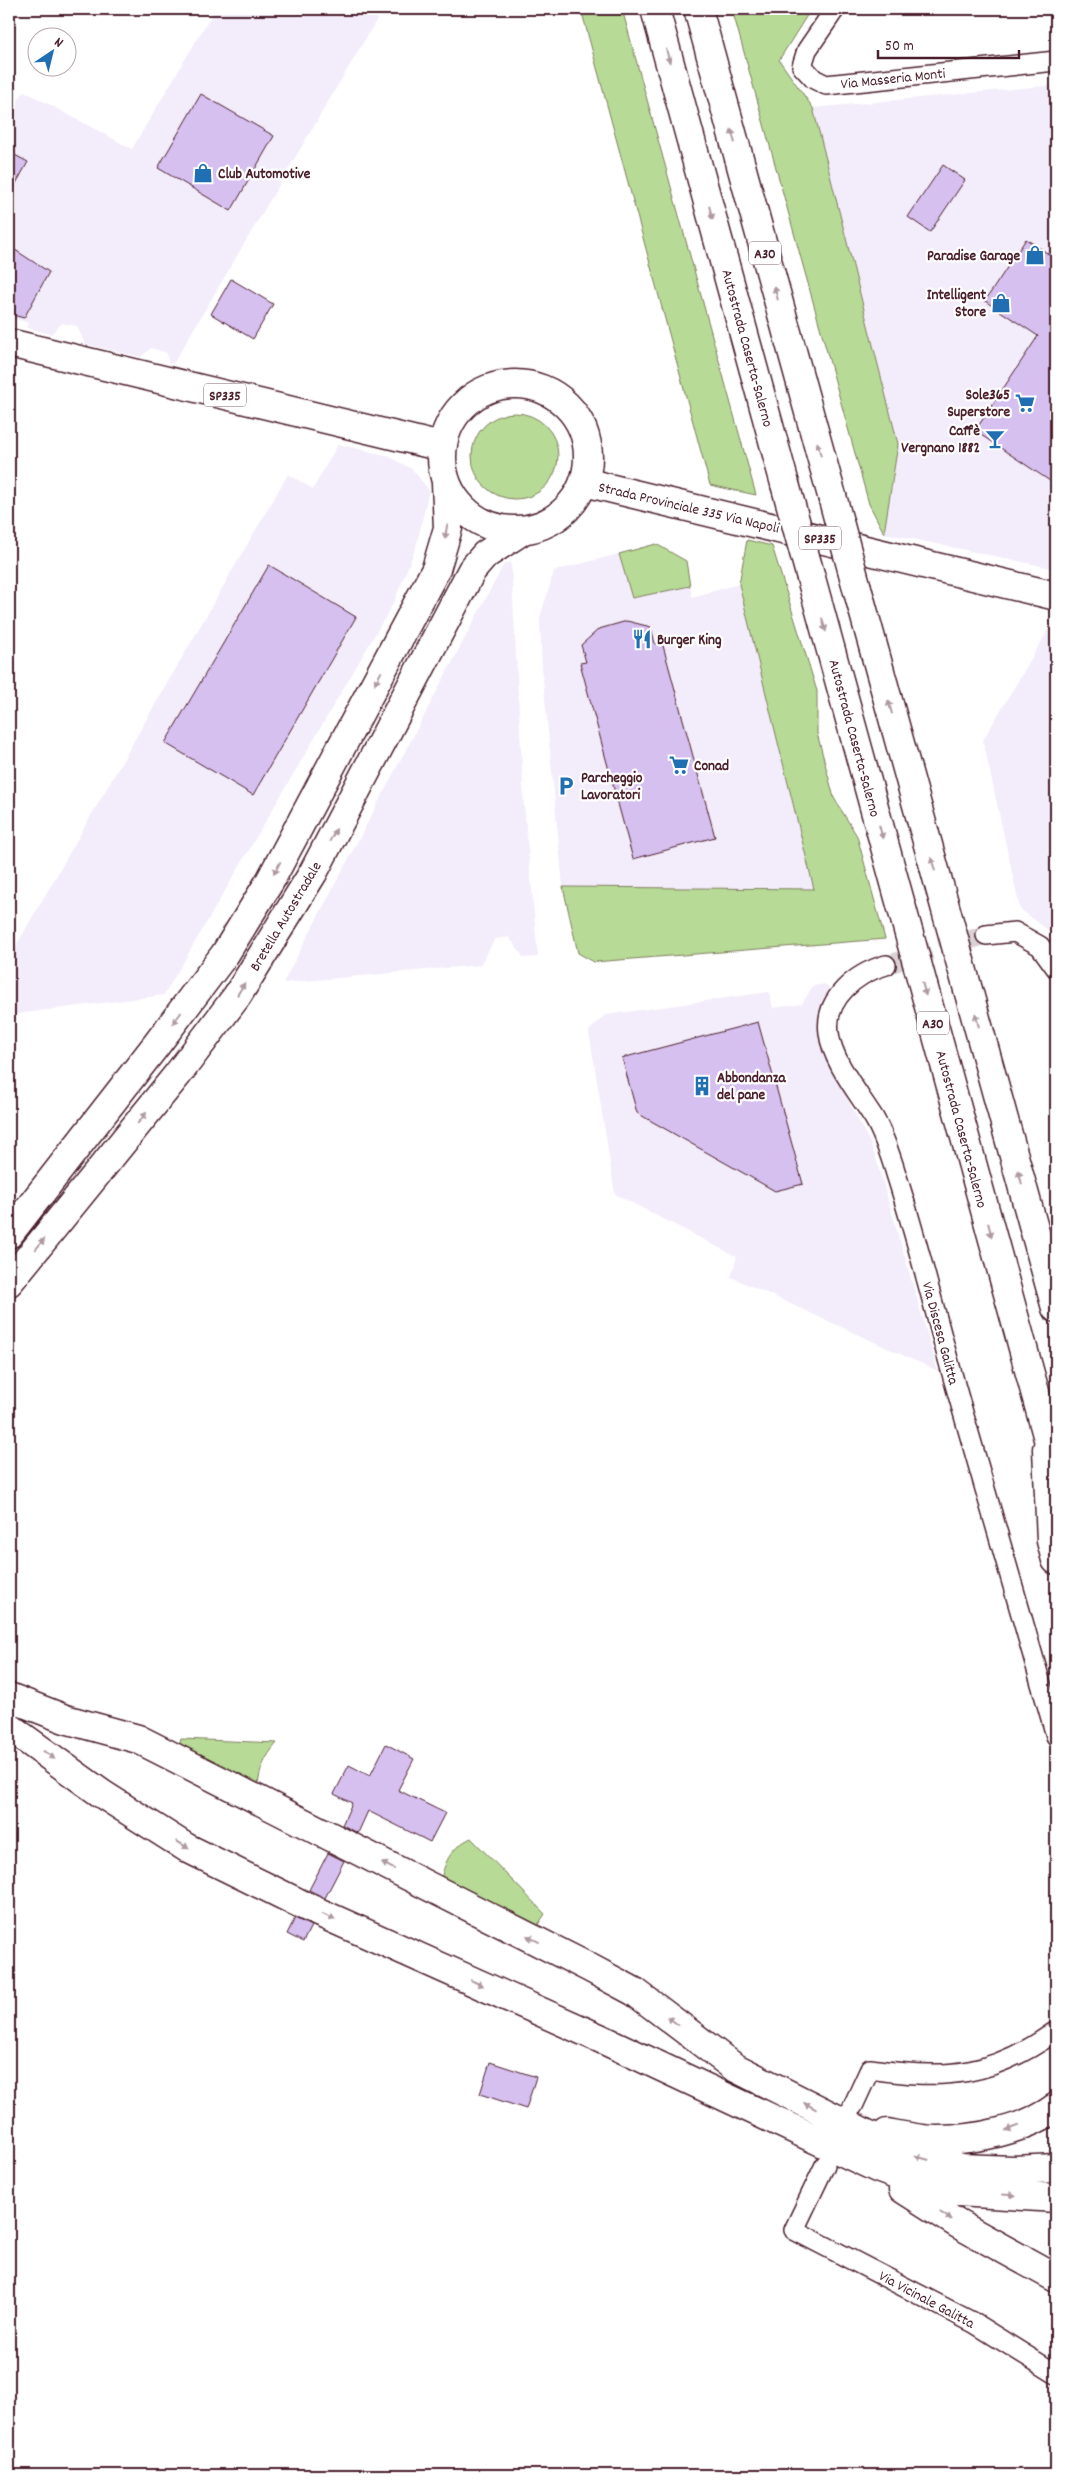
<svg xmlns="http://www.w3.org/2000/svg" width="1065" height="2484" font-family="Dekko,sans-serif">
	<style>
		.built { fill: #f3ecfa }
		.green { fill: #b7db96; stroke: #807d60 }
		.building { fill: #d6c0f0; stroke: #4a1f2b }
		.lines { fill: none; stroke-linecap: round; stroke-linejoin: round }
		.street-tunnel { stroke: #dbd2d5; stroke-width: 19; stroke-dasharray: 19 9; stroke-linecap: butt }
		.street-casing { stroke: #4a1f2b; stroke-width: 22 }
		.primary-casing { stroke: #4a1f2b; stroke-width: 31 }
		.highway-casing { stroke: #4a1f2b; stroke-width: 31 }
		.street { stroke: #fff; stroke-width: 19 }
		.primary { stroke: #fff; stroke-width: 28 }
		.highway { stroke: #fff; stroke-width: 28 }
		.highway-bridge-casing { stroke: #4a1f2b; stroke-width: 31; stroke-linecap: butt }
		.highway-bridge { stroke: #fff; stroke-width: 28 }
		.oneway { fill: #ae9aa0 }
		.labels { text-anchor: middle; stroke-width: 4.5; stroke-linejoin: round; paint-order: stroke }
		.shield { fill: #fff; stroke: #80626b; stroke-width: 1 }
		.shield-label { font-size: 14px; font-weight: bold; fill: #4a1f2b }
		.street-label { font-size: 15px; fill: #4a1f2b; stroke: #fff }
		.poi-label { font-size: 15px; font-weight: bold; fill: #4a1f2b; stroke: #fff; text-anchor: start }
	</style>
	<rect width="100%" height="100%" fill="#fff"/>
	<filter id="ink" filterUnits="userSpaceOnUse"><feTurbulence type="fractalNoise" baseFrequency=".02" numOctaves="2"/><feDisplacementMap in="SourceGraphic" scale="10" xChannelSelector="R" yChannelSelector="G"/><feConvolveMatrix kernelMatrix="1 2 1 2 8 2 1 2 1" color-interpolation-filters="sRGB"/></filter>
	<g filter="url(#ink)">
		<path class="built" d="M215 9H383L173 364 168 363 167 353 151 348 141 357 85 344 77 326 62 323 51 334 27 328 29 323 9 317V115L24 91 132 149Z
			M1056 85V569L884 533 898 444 813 108Z
			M338 444 388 456 412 469 429 490 416 547 394 602 164 995 9 1015V958L288 474 313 489Z
			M656 544 686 561 692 597 739 584 814 890 563 887 542 668 540 618 554 571Z
			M511 562 524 806 538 957 524 958 509 937 495 939 480 965 283 983 504 564Z
			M1056 617V936L1020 909 983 740Z
			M824 984 830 988 821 1008 820 1047 870 1143 876 1159 938 1371 731 1277 737 1257 615 1194 589 1031 605 1015 769 992 773 1008 802 1004 813 986Z"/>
		<path class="green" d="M581 9H622L756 495 710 485Z
			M732 9H811L779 60 813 108 898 444 884 533 869 504Z
			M472 456a43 43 0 1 1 86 0a43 43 0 1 1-86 0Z
			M747 540 772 546 817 691V733L834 798 857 836 885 939 594 962 578 953 563 887 814 889 739 584Z
			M656 544 686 561 690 586 632 598 619 554Z
			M181 1739 277 1743C265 1757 259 1769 258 1788L178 1750Z
			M471 1838 545 1914 537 1926 441 1880C445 1860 452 1847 471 1838Z"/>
		<path class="building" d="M201 94 274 136 231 211 158 168Z
			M9 152 28 162 9 196Z
			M943 165 965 180 930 232 908 217Z
			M1026 239 1056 259V485L975 431 1038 336 985 301Z
			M9 246 49 272 24 318 9 314Z
			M231 279 273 304 253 339 211 314Z
			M269 565 356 617 253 795 165 743Z
			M627 621 651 627 655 644 662 642 715 837 633 859 580 663 586 662 581 645 599 629Z
			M758 1022 803 1184 775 1191 637 1113 622 1058Z
			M386 1744 414 1759 398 1790 445 1813 430 1842 368 1811 358 1833 342 1825 352 1803 334 1794 349 1765 370 1776Z
			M328 1853 344 1861 325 1898 309 1890Z
			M295 1918 311 1926 303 1942 287 1934Z
			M490 2062 536 2077 526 2109 480 2094Z"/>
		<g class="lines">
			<path class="street-tunnel" d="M886 965 986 935"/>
			<defs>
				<path id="street" d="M835 9 807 50 802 66 814 79 826 85 1056 61
					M986 935 1015 932 1040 946 1056 968
					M886 965C857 973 824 998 829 1033 832 1061 859 1094 874 1118 884 1135 891 1157 897 1177 919 1246 936 1317 956 1388 989 1504 1023 1620 1056 1736
					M853 2106 870 2069C946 2080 992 2077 1056 2031
					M825 2165 794 2230 974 2323 1056 2374"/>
				<path id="primary" d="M9 343 442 447
					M442 457a73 73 0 1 1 146 0a73 73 0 1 1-146 0Z
					M584 482 1056 596
					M9 1234 157 1044 225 954 270 881 436 569 448 528 446 483
					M9 1282 178 1074 237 996 313 873 472 570 485 555 523 530"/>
				<path id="highway" d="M655 9 785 484
					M698 9 832 496
					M811 578 1056 1468
					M857 588 1056 1308
					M1047 1449 1051 1541 1056 1560
					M9 1697 65 1719 138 1739 590 1968 635 1992 734 2067 905 2153 961 2168 1013 2170 1056 2168
					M9 1727 102 1794 187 1848 309 1908 606 2041 877 2168 940 2191 1056 2198
					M887 2133C903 2136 921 2140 937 2140 975 2140 1026 2130 1056 2107
					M903 2189 958 2224 1056 2278"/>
			</defs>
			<use href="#street" class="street-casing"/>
			<use href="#primary" class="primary-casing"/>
			<use href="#highway" class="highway-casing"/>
			<use href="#street" class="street"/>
			<use href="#primary" class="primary"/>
			<use href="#highway" class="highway"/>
			<defs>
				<path id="highway-bridge" d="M785 484 811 578
					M832 496 857 588"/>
			</defs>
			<use href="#highway-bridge" class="highway-bridge-casing"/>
			<use href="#highway-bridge" class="highway-bridge"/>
		</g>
		<defs><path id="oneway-solid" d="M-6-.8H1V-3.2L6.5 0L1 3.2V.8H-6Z" transform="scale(1.25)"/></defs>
		<g class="oneway">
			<use href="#oneway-solid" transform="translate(668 56) rotate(75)"/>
			<use href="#oneway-solid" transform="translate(733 136) rotate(-105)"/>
			<use href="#oneway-solid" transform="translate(711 213) rotate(75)"/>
			<use href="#oneway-solid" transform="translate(776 293) rotate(-105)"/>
			<use href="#oneway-solid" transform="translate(819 449) rotate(-105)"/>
			<use href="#oneway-solid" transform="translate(446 532) rotate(99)"/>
			<use href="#oneway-solid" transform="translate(824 625) rotate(74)"/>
			<use href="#oneway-solid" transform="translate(378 678) rotate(118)"/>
			<use href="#oneway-solid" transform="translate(890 707) rotate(-106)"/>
			<use href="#oneway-solid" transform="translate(881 832) rotate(75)"/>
			<use href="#oneway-solid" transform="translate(333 835) rotate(-62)"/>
			<use href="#oneway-solid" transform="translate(933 864) rotate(-105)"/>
			<use href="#oneway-solid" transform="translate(277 868) rotate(118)"/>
			<use href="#oneway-solid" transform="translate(241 989) rotate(-58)"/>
			<use href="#oneway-solid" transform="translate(924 989) rotate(75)"/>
			<use href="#oneway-solid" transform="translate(177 1018) rotate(127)"/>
			<use href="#oneway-solid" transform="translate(977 1020) rotate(-105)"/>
			<use href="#oneway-solid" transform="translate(142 1118) rotate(-51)"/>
			<use href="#oneway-solid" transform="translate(1020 1177) rotate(-105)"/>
			<use href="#oneway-solid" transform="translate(990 1230) rotate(75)"/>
			<use href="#oneway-solid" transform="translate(40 1244) rotate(-51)"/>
			<use href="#oneway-solid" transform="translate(49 1755) rotate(36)"/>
			<use href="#oneway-solid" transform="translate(183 1845) rotate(31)"/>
			<use href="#oneway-solid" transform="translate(388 1866) rotate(-153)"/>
			<use href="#oneway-solid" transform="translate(329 1917) rotate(24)"/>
			<use href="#oneway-solid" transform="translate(533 1939) rotate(-153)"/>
			<use href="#oneway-solid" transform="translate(477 1983) rotate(24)"/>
			<use href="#oneway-solid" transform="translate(673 2021) rotate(-143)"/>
			<use href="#oneway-solid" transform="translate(810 2106) rotate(-152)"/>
			<use href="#oneway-solid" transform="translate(1012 2128) rotate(159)"/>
			<use href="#oneway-solid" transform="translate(922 2158) rotate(-165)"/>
			<use href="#oneway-solid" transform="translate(1009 2195) rotate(4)"/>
			<use href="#oneway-solid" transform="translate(946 2216) rotate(32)"/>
		</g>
	</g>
	<defs>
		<symbol id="shop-bare" viewBox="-9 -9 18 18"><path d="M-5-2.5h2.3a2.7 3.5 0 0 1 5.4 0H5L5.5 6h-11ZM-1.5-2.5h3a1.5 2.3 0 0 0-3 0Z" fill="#1f6fb2" stroke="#fff" stroke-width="2.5" paint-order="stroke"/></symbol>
		<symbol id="supermarket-bare" viewBox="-9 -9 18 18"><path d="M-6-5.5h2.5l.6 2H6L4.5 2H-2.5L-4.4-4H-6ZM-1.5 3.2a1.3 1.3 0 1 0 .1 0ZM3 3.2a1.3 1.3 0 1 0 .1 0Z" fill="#1f6fb2" stroke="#fff" stroke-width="2.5" paint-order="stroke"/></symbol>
		<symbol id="bar-bare" viewBox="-9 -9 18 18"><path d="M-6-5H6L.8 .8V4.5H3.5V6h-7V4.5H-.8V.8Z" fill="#1f6fb2" stroke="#fff" stroke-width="2.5" paint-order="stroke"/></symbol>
		<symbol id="restaurant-bare" viewBox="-9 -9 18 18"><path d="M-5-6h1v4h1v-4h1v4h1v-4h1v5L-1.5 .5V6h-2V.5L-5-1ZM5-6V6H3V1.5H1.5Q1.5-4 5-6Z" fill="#1f6fb2" stroke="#fff" stroke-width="2.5" paint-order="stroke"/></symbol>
		<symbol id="parking-bare" viewBox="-9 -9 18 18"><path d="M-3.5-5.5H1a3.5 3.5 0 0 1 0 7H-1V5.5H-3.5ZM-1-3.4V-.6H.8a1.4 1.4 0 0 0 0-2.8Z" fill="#1f6fb2" stroke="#fff" stroke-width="2.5" paint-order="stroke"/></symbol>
		<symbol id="building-bare" viewBox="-9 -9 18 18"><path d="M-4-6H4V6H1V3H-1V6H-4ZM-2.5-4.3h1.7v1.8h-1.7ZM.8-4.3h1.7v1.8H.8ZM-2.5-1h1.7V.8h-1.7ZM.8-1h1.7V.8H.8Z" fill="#1f6fb2" stroke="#fff" stroke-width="2.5" paint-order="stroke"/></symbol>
	</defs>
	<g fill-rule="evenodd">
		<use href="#shop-bare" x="189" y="159" width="28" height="28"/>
		<use href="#shop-bare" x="1021" y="241" width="28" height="28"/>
		<use href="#shop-bare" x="987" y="289" width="28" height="28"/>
		<use href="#supermarket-bare" x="1011" y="389" width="28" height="28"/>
		<use href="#bar-bare" x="981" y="425" width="28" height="28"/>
		<use href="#restaurant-bare" x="628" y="625" width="28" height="28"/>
		<use href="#supermarket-bare" x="665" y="751" width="28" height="28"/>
		<use href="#parking-bare" x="552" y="772" width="28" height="28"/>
		<use href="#building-bare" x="688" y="1072" width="28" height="28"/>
	</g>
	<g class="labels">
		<g class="shield">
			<rect x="749" y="241.5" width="32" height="23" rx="4"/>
			<rect x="204" y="383.5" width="42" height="23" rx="4"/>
			<rect x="799" y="526.5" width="42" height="23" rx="4"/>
			<rect x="917" y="1011.5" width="32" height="23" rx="4"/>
		</g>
		<g class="shield-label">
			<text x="765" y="258">A30</text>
			<text x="225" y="400">SP335</text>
			<text x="820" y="543">SP335</text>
			<text x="933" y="1028">A30</text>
		</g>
		<g class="street-label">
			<text transform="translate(893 78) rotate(-6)" y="5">Via Masseria Monti</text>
			<text transform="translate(748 348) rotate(75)" y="5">Autostrada Caserta-Salerno</text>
			<text transform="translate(689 507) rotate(13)" y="5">Strada Provinciale 335 Via Napoli</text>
			<text transform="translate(855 738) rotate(75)" y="5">Autostrada Caserta-Salerno</text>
			<text transform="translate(285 916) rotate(-59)" y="5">Bretella Autostradale</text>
			<text transform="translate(962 1129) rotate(75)" y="5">Autostrada Caserta-Salerno</text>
			<text transform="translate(941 1333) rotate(75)" y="5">Via Discesa Galitta</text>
			<text transform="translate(927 2299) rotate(28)" y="5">Via Vicinale Galitta</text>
		</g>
		<g class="poi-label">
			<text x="218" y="178">Club Automotive</text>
			<text x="1020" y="260" text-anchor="end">Paradise Garage</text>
			<text x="986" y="299" text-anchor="end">Intelligent<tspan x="986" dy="17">Store</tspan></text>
			<text x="1010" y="399" text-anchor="end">Sole365<tspan x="1010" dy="17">Superstore</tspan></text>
			<text x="980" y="435" text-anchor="end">Caffè<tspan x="980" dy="17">Vergnano 1882</tspan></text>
			<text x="657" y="644">Burger King</text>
			<text x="694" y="770">Conad</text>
			<text x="581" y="782">Parcheggio<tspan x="581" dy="17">Lavoratori</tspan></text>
			<text x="717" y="1082">Abbondanza<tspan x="717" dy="17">del pane</tspan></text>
		</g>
	</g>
	<rect width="1065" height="2484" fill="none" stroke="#fff" stroke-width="30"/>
	<rect x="15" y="15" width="1035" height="2454" fill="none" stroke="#4a1f2b" stroke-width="2" filter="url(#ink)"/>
	<g transform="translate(52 52) rotate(35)"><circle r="24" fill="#ffffff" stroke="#b7a5aa"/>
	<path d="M0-4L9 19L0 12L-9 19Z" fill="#1f6fb2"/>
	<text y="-8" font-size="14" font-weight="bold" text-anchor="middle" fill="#4a1f2b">N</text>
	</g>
	<path d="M878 50v8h141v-8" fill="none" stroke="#4a1f2b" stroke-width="2.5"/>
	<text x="885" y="50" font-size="15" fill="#4a1f2b" stroke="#ffffff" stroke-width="4" paint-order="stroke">50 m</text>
</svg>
